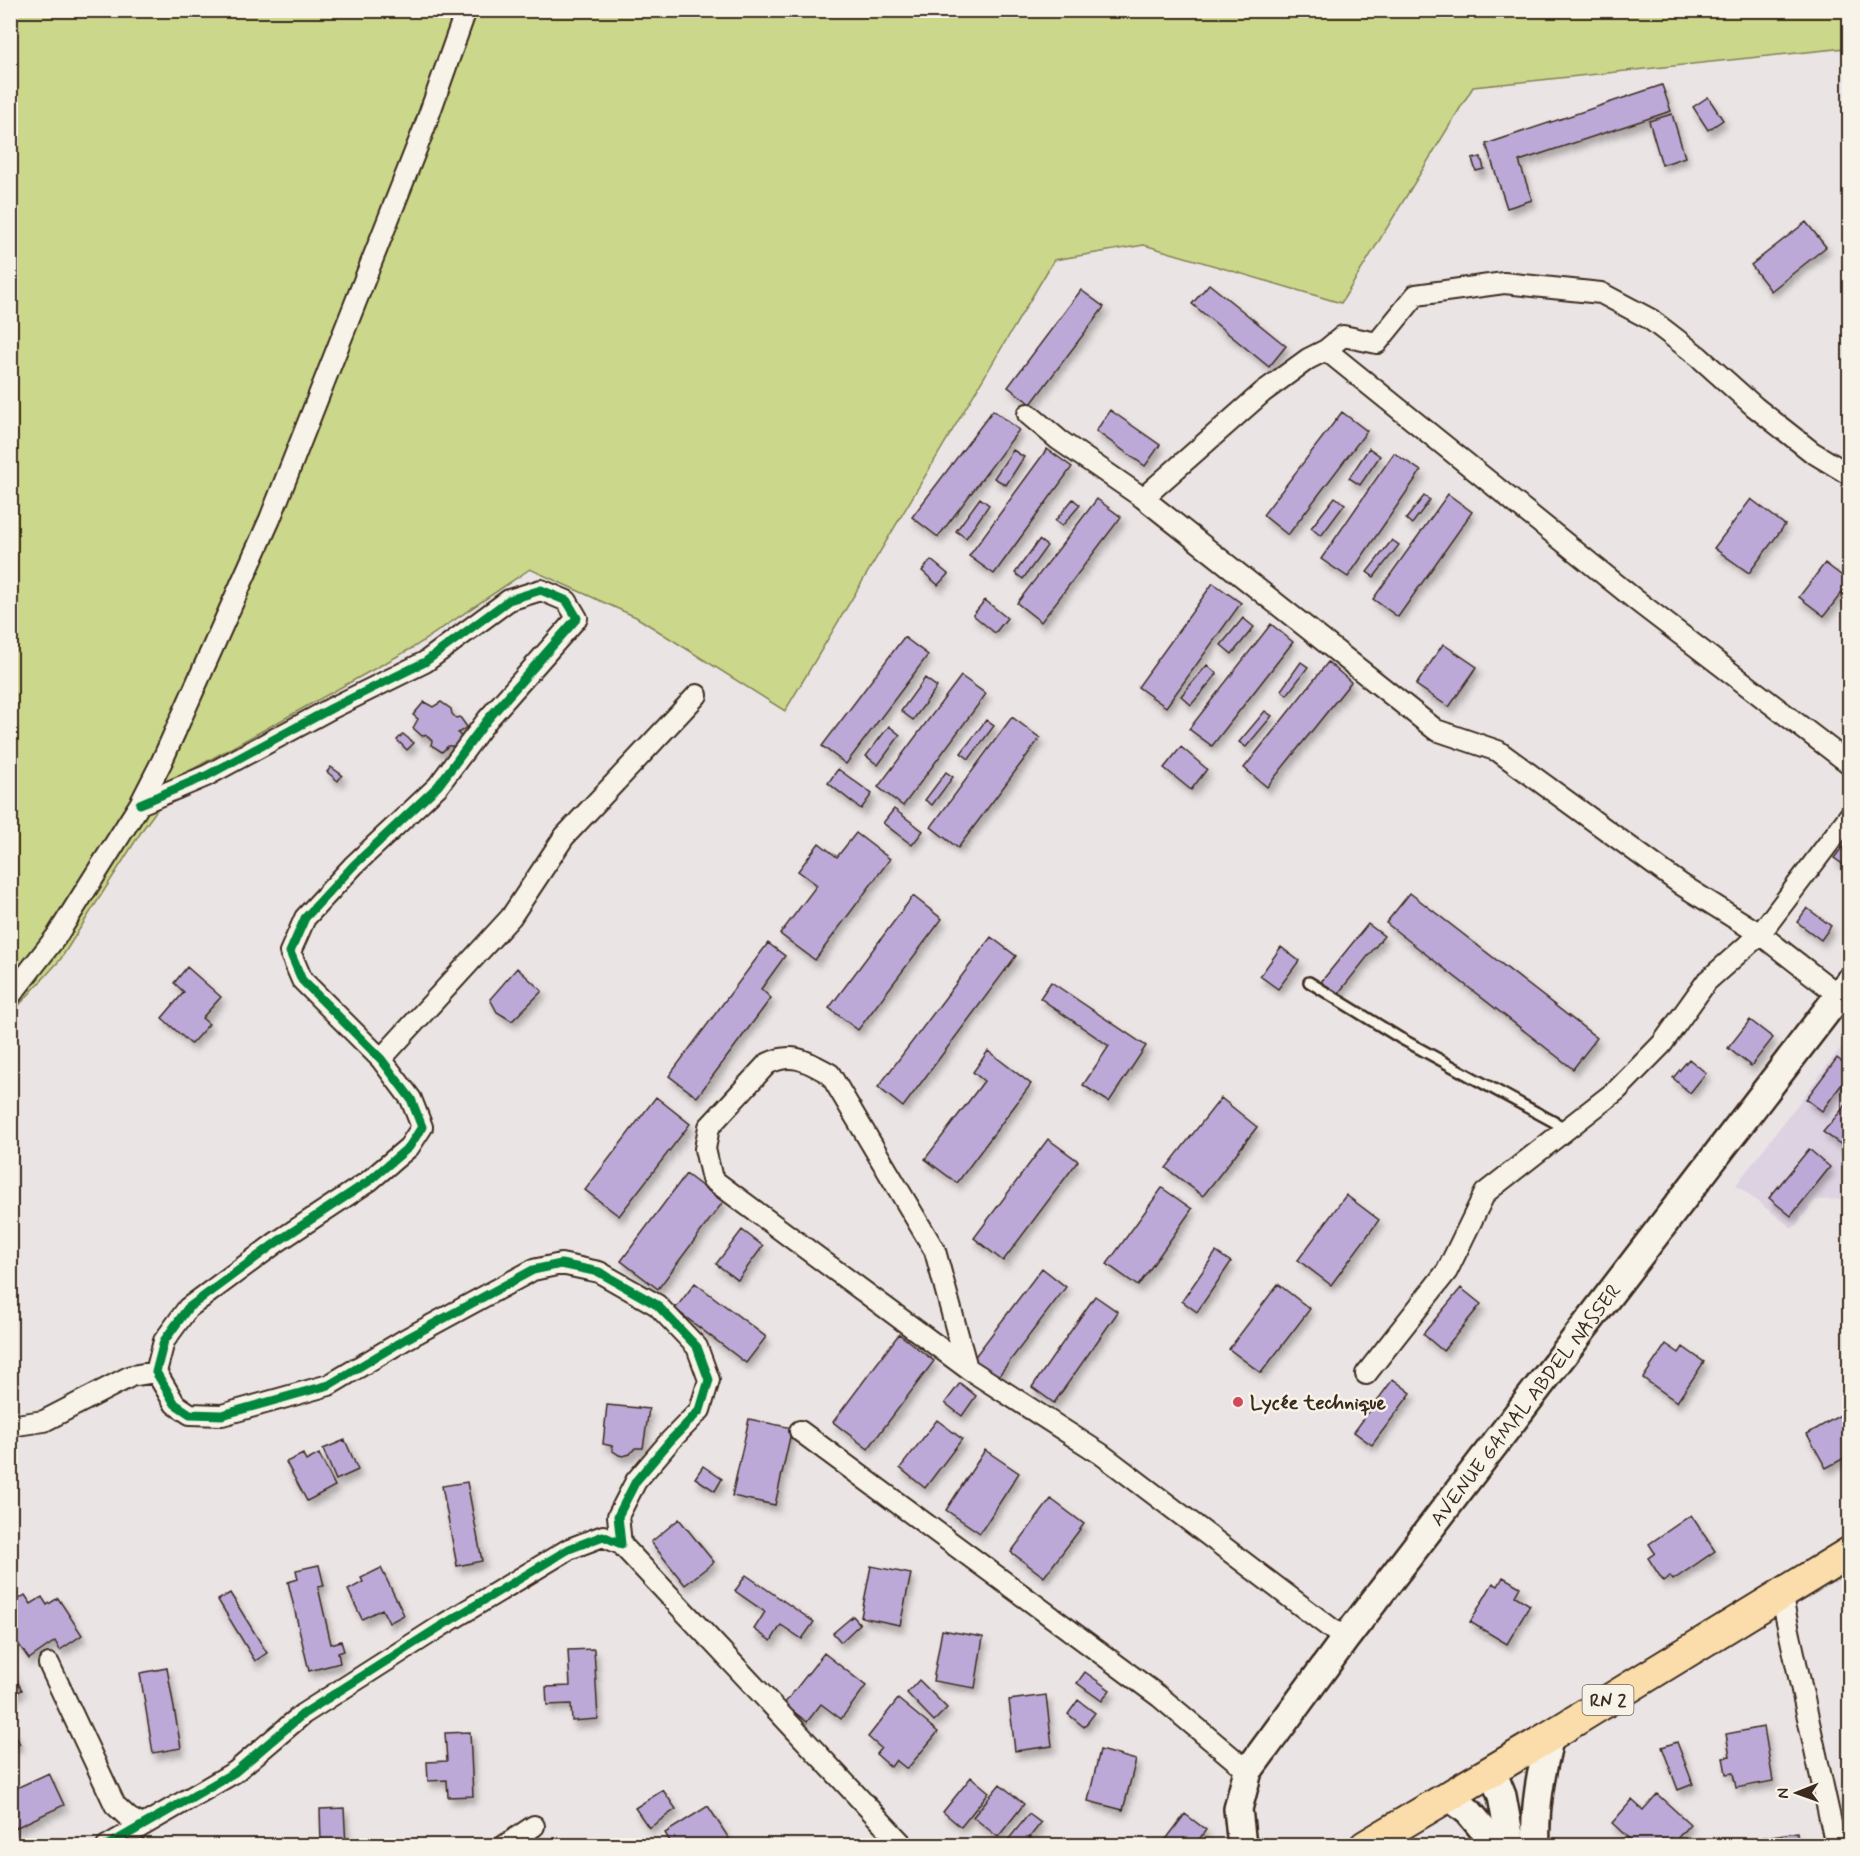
<svg xmlns="http://www.w3.org/2000/svg" width="1860" height="1856" font-family="Mynerve,sans-serif">
	<style>
		.built { fill: #ddd2e1 }
		.green { fill: #cbd78a; stroke: #838054; stroke-width: 1.5 }
		.building { fill: #bda9d8; stroke: #3b2a1e; stroke-width: 1.5; filter: url(#shadow) }
		.lines { fill: none; stroke-linecap: round; stroke-linejoin: round }
		.lane-casing { stroke: #3b2a1e; stroke-width: 14 }
		.street-casing { stroke: #3b2a1e; stroke-width: 24 }
		.secondary-casing { stroke: #3b2a1e; stroke-width: 32 }
		.primary-casing { stroke: #3b2a1e; stroke-width: 34 }
		.lane { stroke: #f7f3e8; stroke-width: 9 }
		.street { stroke: #f7f3e8; stroke-width: 20 }
		.secondary { stroke: #f7f3e8; stroke-width: 27 }
		.primary { stroke: #faddab; stroke-width: 30 }
		.cycleway-casing { stroke: #f7f3e8; stroke-width: 13 }
		.cycleway { stroke: #00873e; stroke-width: 9 }
		.poi-dot { fill: #d1495b; stroke: #f7f3e8; stroke-width: 2 }
		.labels { text-anchor: middle; stroke-width: 5; stroke-linejoin: round; paint-order: stroke }
		.shield { fill: #f7f3e8; stroke: #73665b; stroke-width: 1.5 }
		.shield-label { font-size: 18px; font-weight: bold; fill: #3b2a1e }
		.poi-label { font-size: 20px; font-weight: bold; fill: #3b2a1e; stroke: #f7f3e8; text-anchor: start }
		.street-label { font-size: 20px; fill: #3b2a1e; stroke: #f7f3e8 }
	</style>
	<defs>
		<filter id="shadow"><feDropShadow dx="3.5" dy="6" stdDeviation="3" flood-color="#0004"/></filter>
	</defs>
	<rect width="100%" height="100%" fill="#ebe4e5"/>
	<filter id="ink" filterUnits="userSpaceOnUse"><feTurbulence type="fractalNoise" baseFrequency=".0167" numOctaves="2"/><feDisplacementMap in="SourceGraphic" scale="12" xChannelSelector="R" yChannelSelector="G"/><feConvolveMatrix kernelMatrix="1 2 1 2 8 2 1 2 1" color-interpolation-filters="sRGB"/></filter>
	<g filter="url(#ink)">
		<path class="built" d="M1849 1037V1199L1815 1200 1793 1229 1736 1185Z"/>
		<path class="green" d="M11 11H1849V43L1845 48 1473 87 1341 303 1144 245 1054 260 785 711 636 617 530 569 414 647 182 775 143 829 60 960 11 1014Z"/>
		<path class="building" d="M1662 85 1671 111 1519 161 1532 200 1507 208 1486 144Z
			M1708 97 1723 120 1708 130 1693 107Z
			M1672 114 1685 157 1662 165 1649 121Z
			M1481 157 1484 169 1476 171 1472 159Z
			M1806 222 1826 247 1771 291 1751 265Z
			M1209 284 1286 346 1269 367 1192 304Z
			M1081 290 1104 307 1031 404 1008 387Z
			M993 410 1019 430 938 537 912 517Z
			M1110 410 1160 445 1145 466 1096 431Z
			M1342 412 1367 431 1288 535 1263 515Z
			M1369 448 1380 456 1360 485 1349 478Z
			M1047 449 1072 467 994 574 969 556Z
			M1013 450 1024 457 1006 485 994 478Z
			M1394 453 1421 471 1348 577 1321 559Z
			M1448 494 1472 512 1398 617 1373 599Z
			M1424 496 1430 500 1412 524 1406 519Z
			M1335 497 1345 504 1321 536 1311 528Z
			M980 498 989 505 966 538 956 531Z
			M1073 499 1080 505 1062 526 1055 521Z
			M1097 499 1121 517 1041 622 1017 603Z
			M1751 499 1785 525 1749 573 1714 548Z
			M1039 540 1047 546 1023 579 1015 573Z
			M1392 540 1399 545 1374 577 1367 572Z
			M931 560 948 574 938 585 922 571Z
			M1825 563 1850 582 1824 616 1799 597Z
			M1213 583 1241 603 1166 707 1138 687Z
			M985 600 1007 618 995 633 973 615Z
			M1243 618 1254 627 1232 654 1221 645Z
			M1271 624 1293 642 1212 746 1189 729Z
			M904 637 928 655 846 764 822 746Z
			M1443 644 1477 667 1449 707 1416 685Z
			M1301 662 1308 667 1287 695 1281 690Z
			M1328 662 1351 682 1267 787 1244 768Z
			M1207 665 1217 674 1191 705 1181 696Z
			M961 676 986 694 903 806 878 787Z
			M925 678 937 687 913 720 901 711Z
			M424 702 433 707 441 702 451 709 452 714 456 718 460 717 467 727 458 733 461 737 455 746H448L442 752 431 745 432 741 426 735 422 736 413 728 418 719 413 715Z
			M1265 711 1272 716 1246 747 1239 742Z
			M1012 717 1040 738 958 848 931 827Z
			M986 720 994 726 969 759 961 753Z
			M889 726 900 735 878 765 866 756Z
			M403 734 414 743 407 750 397 740Z
			M1181 747 1207 769 1191 790 1164 768Z
			M331 767 342 775 338 781 327 772Z
			M838 769 872 794 861 809 828 783Z
			M946 772 953 777 932 805 925 800Z
			M894 809 923 831 912 845 883 823Z
			M856 833 890 859 815 960 780 934 817 885 798 871 819 843 837 857Z
			M1850 837V869L1834 858Z
			M1410 893 1597 1038 1573 1069 1386 923Z
			M913 896 942 919 858 1030 829 1008Z
			M1807 908 1831 926 1821 940 1797 922Z
			M1368 924 1384 936 1337 995 1321 982Z
			M991 937 1016 956 903 1107 878 1087Z
			M768 943 785 956 761 989 771 998 697 1097 669 1076Z
			M1281 947 1299 961 1278 989 1260 976Z
			M187 967 221 997 202 1018 209 1024 191 1044 162 1018 184 992 174 983Z
			M517 968 542 991 512 1021 497 1012 490 999Z
			M1051 982 1146 1046 1109 1102 1083 1085 1109 1046 1040 998Z
			M1750 1020 1773 1038 1751 1066 1728 1048Z
			M988 1051 1031 1084 957 1183 925 1159 984 1081 973 1072Z
			M1837 1058 1850 1068V1073L1822 1111 1806 1099Z
			M1689 1059 1706 1073 1690 1093 1673 1078Z
			M656 1097 690 1124 619 1216 585 1190Z
			M1221 1098 1257 1127 1203 1196 1166 1168Z
			M1850 1100V1142L1845 1147 1823 1132Z
			M1048 1139 1078 1161 1003 1261 974 1238Z
			M1809 1149 1830 1167 1791 1216 1769 1198Z
			M686 1174 723 1202 658 1289 621 1261Z
			M1162 1188 1192 1209 1138 1286 1107 1264Z
			M1346 1195 1379 1220 1331 1285 1298 1260Z
			M742 1230 763 1246 738 1280 716 1264Z
			M1216 1252 1231 1262 1197 1312 1182 1301Z
			M1042 1268 1066 1287 997 1378 973 1359Z
			M695 1283 766 1337 746 1363 675 1309Z
			M1278 1284 1310 1309 1261 1373 1229 1349Z
			M1461 1288 1481 1304 1443 1351 1423 1334Z
			M1095 1296 1118 1312 1054 1403 1032 1387Z
			M899 1334 934 1361 868 1449 833 1422Z
			M1666 1344 1679 1353 1683 1347 1704 1362 1677 1402 1643 1378Z
			M1393 1379 1411 1393 1372 1445 1354 1432Z
			M960 1383 976 1396 962 1416 945 1403Z
			M607 1405 649 1409 643 1448H635L630 1454 623 1456 619 1455 613 1451 612 1446 603 1444Z
			M1849 1410 1850 1455 1826 1468 1807 1434Z
			M749 1419 792 1428 775 1505 732 1496Z
			M937 1420 962 1439 925 1488 900 1468Z
			M345 1440 358 1470 336 1480 323 1449Z
			M985 1450 1019 1473 980 1533 946 1510Z
			M303 1454 306 1461 319 1454 335 1486 307 1501 286 1462Z
			M703 1466 722 1479 715 1491 695 1478Z
			M467 1482 482 1561 457 1566 442 1486Z
			M1051 1499 1084 1524 1044 1577 1011 1552Z
			M1691 1515 1715 1551 1673 1580 1670 1576 1663 1581 1648 1558 1655 1553 1649 1544Z
			M679 1519 714 1562 685 1585 651 1542Z
			M319 1565 324 1586 318 1587 331 1644 341 1641 344 1651 338 1653 340 1663 309 1671 288 1582 298 1579 296 1570Z
			M871 1566 911 1574 900 1625 861 1617Z
			M381 1568 404 1615 389 1623 382 1609 362 1619 348 1590 363 1582 361 1578Z
			M746 1575 814 1622 802 1639 781 1625 771 1641 754 1629 765 1612 735 1591Z
			M1503 1577 1520 1587 1515 1596 1530 1605 1507 1644 1470 1622 1493 1583 1498 1586Z
			M230 1593 267 1653 255 1661 218 1600Z
			M25 1595 31 1604 42 1597 47 1605 58 1598 82 1635 60 1650 55 1641 29 1659 10 1632V1605Z
			M853 1616 860 1624 841 1642 833 1633Z
			M942 1630 983 1637 975 1688 933 1681Z
			M594 1649 598 1719 572 1721 571 1704 547 1705 546 1687 570 1686 568 1650Z
			M824 1653 866 1686 841 1719 821 1704 807 1722 784 1704Z
			M167 1668 181 1748 153 1753 140 1673Z
			M10 1669 22 1690 10 1696Z
			M1085 1672 1110 1690 1102 1701 1077 1683Z
			M919 1680 947 1708 934 1721 907 1693Z
			M1046 1695 1052 1746 1015 1751 1009 1700Z
			M898 1699 938 1732 907 1769 896 1760 891 1767 876 1754 881 1748 868 1737Z
			M1078 1700 1095 1713 1084 1727 1068 1714Z
			M10 1725 20 1744 10 1748Z
			M1764 1727 1773 1781 1736 1788 1733 1773 1726 1774 1723 1757 1730 1756 1726 1734Z
			M470 1732 473 1796 448 1797 447 1780 428 1781 427 1762 447 1761 445 1733Z
			M1677 1742 1693 1784 1678 1790 1662 1747Z
			M1100 1750 1136 1760 1123 1810 1088 1801Z
			M49 1773 64 1805 13 1829 10 1824V1791Z
			M971 1777 989 1792 961 1827 943 1812Z
			M1000 1784 1024 1804 998 1837 973 1817Z
			M663 1790 676 1809 649 1828 635 1808Z
			M1657 1794 1690 1824 1675 1841 1671 1838 1665 1846H1637L1612 1823 1632 1800 1643 1810Z
			M708 1806 730 1840 722 1846H673L665 1833Z
			M344 1808 346 1846H306V1843H321L320 1809Z
			M1029 1814 1041 1823 1029 1838 1039 1846H1003Z
			M1185 1814 1206 1830 1194 1846H1161Z
			M1797 1832 1799 1846H1747L1746 1840Z
			M1700 1838 1702 1846H1671Z"/>
		<g class="lines">
			<defs>
				<path id="lane" d="M1309 982 1400 1038 1567 1129"/>
				<path id="street" d="M1326 350 1637 601 1850 764
					M1028 414 1059 440 1143 498 1436 730 1498 751 1682 885 1760 934 1850 1004
					M1143 498 1263 392 1308 359 1326 350 1343 336 1377 343 1416 295 1504 283 1601 293 1650 319 1698 356 1755 407 1812 452 1850 475
					M10 996 56 937 140 804 162 761 270 519 424 129 466 10
					M381 1059 511 917 564 837 697 695
					M967 1368 935 1251 830 1074C807 1061 792 1051 767 1064L709 1127 705 1149 712 1179 967 1368 1101 1454 1345 1639
					M1366 1374 1447 1271 1485 1193 1617 1090 1662 1044 1707 981 1760 934 1850 815
					M10 1426 44 1421 131 1376 156 1372
					M800 1431 1160 1697 1248 1771
					M621 1544 904 1846
					M1781 1594 1836 1846
					M49 1664 115 1805 129 1818 142 1825
					M107 1846 235 1772 303 1714 441 1626 569 1549 603 1536 621 1544 618 1516 636 1481 670 1441 700 1410 709 1380 697 1347 657 1305 599 1272 561 1264 533 1270 406 1339 329 1385 222 1415 190 1414 175 1404 156 1372 164 1341 188 1308 277 1242 369 1181 409 1147 422 1127 411 1099 381 1059 302 980 290 952 305 918 354 865 438 786 488 719 577 618 567 601 541 590 509 600 425 662 332 708 206 776 140 804
					M504 1846 534 1826"/>
				<g id="secondary">
					<path d="M1492 1771 1502 1796 1511 1846"/>
					<path d="M1449 1796 1469 1812 1497 1846"/>
					<path id="s1" d="M1242 1846 1238 1809 1248 1771 1345 1639 1850 981"/>
					<path d="M1536 1846C1534 1807 1541 1773 1550 1736"/>
				</g>
				<path id="primary" d="M1365 1846 1550 1736 1850 1552"/>
			</defs>
			<use href="#lane" class="lane-casing"/>
			<use href="#street" class="street-casing"/>
			<use href="#secondary" class="secondary-casing"/>
			<use href="#primary" class="primary-casing"/>
			<use href="#lane" class="lane"/>
			<use href="#street" class="street"/>
			<use href="#secondary" class="secondary"/>
			<use href="#primary" class="primary"/>
			<defs>
				<path id="cycleway" d="M107 1846 235 1772 303 1714 441 1626 569 1549 603 1536 621 1544 618 1516 636 1481 670 1441 700 1410 709 1380 697 1347 657 1305 599 1272 561 1264 533 1270 406 1339 329 1385 222 1415 190 1414 175 1404 156 1372 164 1341 188 1308 277 1242 369 1181 409 1147 422 1127 411 1099 381 1059 302 980 290 952 305 918 354 865 438 786 488 719 577 618 567 601 541 590 509 600 425 662 332 708 206 776 140 804"/>
			</defs>
			<use href="#cycleway" class="cycleway-casing"/>
			<use href="#cycleway" class="cycleway"/>
		</g>
	</g>
	<circle class="poi-dot" cx="1238" cy="1402" r="6"/>
	<g class="labels">
		<rect class="shield" x="1582.5" y="1685" width="51" height="30" rx="4.5"/>
		<g class="shield-label">
			<text x="1608" y="1706">RN 2</text>
		</g>
		<g class="poi-label">
			<text x="1250" y="1409">Lycée technique</text>
		</g>
		<g class="street-label">
			<text dy="7" stroke="none"><textPath href="#s1" startOffset="536">AVENUE GAMAL ABDEL NASSER</textPath></text>
		</g>
	</g>
	<rect width="1860" height="1856" fill="none" stroke="#f7f3e8" stroke-width="36"/>
	<rect x="18" y="18" width="1824" height="1820" fill="none" stroke="#3b2a1e" stroke-width="2" filter="url(#ink)"/>
	<g transform="translate(1797 1793) rotate(269)" stroke="#f7f3e8" stroke-width="4.5" paint-order="stroke">
	<path d="M0-4.5L10 22L0 15L-10 22Z" fill="#3b2a1e"/>
	<text y="-9" font-size="16" font-weight="bold" text-anchor="middle" fill="#3b2a1e">N</text>
	</g>
</svg>
